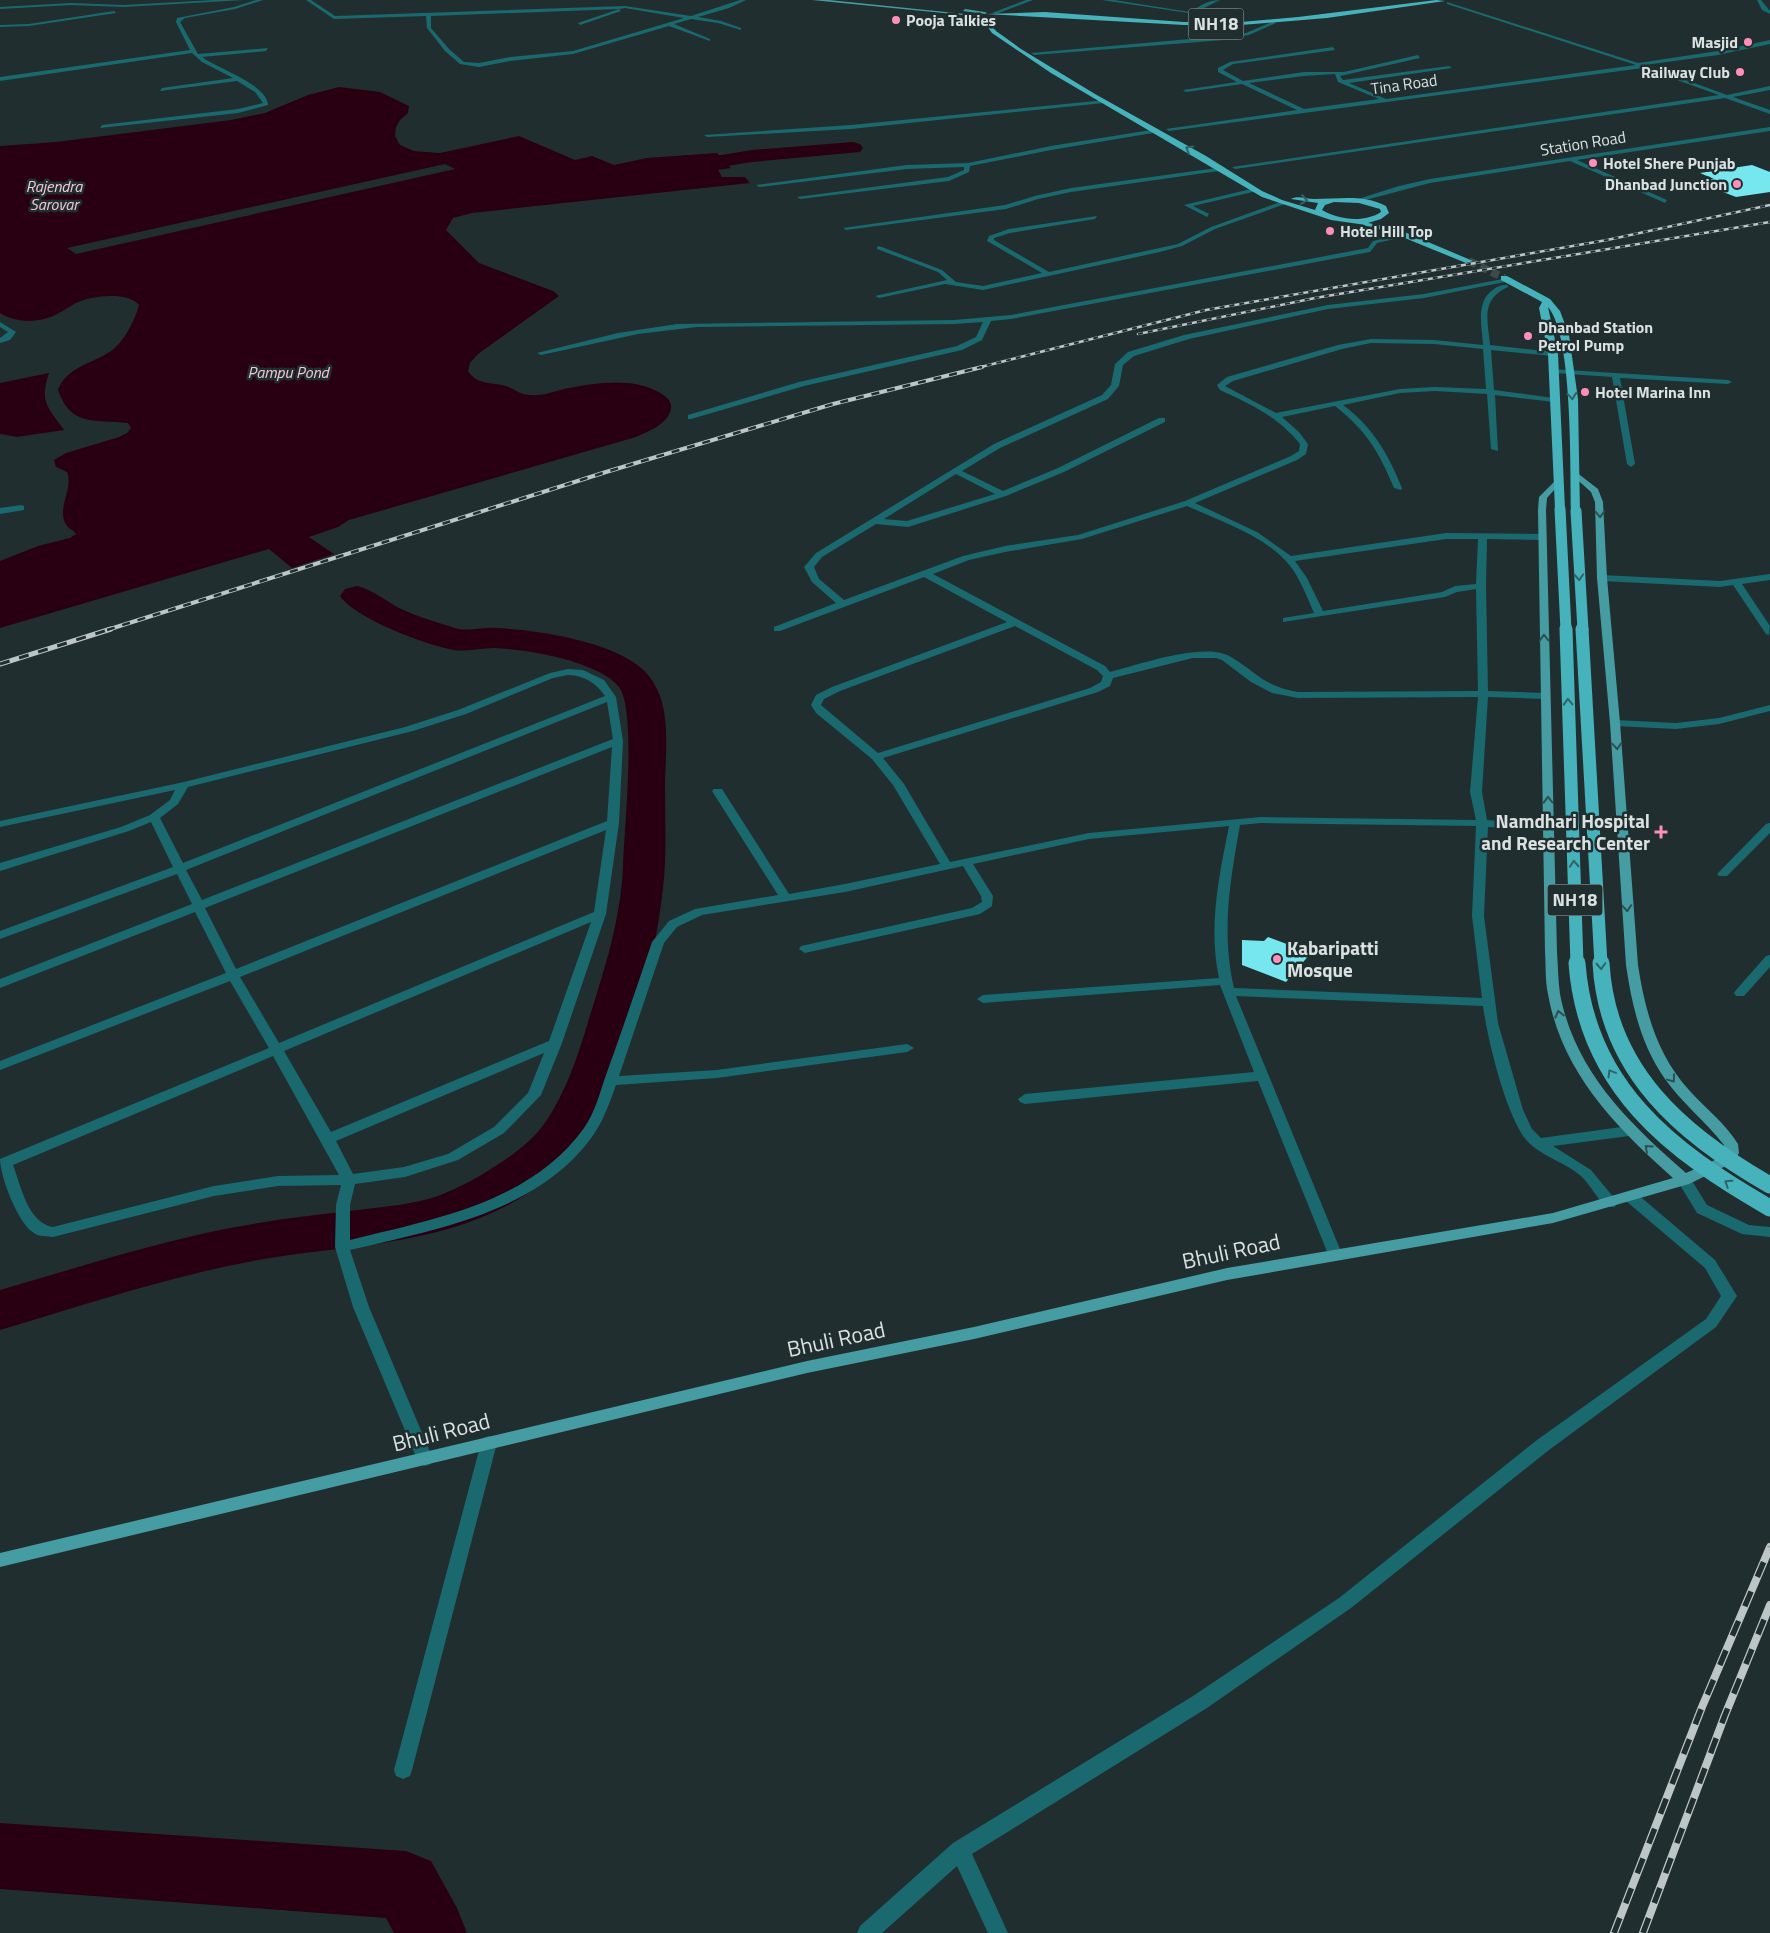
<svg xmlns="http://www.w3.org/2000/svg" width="1770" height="1933" font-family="'Titillium Web',sans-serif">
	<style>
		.water { fill: #290012; fill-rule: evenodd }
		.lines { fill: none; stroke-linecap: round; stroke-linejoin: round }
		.river { fill: #290012; fill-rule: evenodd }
		.building { fill: #76e6ef }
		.highway-tunnel { stroke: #3d494a; stroke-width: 8; stroke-dasharray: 8 4.5; stroke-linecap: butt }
		.minor { fill: #19696f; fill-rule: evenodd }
		.major { fill: #459ca3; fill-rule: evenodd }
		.highway { fill: #46b2bb; fill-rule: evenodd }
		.rail-far3-casing { stroke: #bdc6c6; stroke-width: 2.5 }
		.rail-far2-casing { stroke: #bdc6c6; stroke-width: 4 }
		.rail-far1-casing { stroke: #bdc6c6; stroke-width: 5 }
		.rail-casing { stroke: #bdc6c6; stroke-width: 8 }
		.rail-far3 { stroke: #212e2f; stroke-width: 2; stroke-dasharray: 5; stroke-linecap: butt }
		.rail-far2 { stroke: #212e2f; stroke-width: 2.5; stroke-dasharray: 8; stroke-linecap: butt }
		.rail-far1 { stroke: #212e2f; stroke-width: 3; stroke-dasharray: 10; stroke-linecap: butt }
		.rail { stroke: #212e2f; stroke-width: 5.5; stroke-dasharray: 16; stroke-linecap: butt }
		.highway-bridge-far2 { stroke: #46b2bb; stroke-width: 11 }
		.highway-bridge-far1 { stroke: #46b2bb; stroke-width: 13 }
		.highway-bridge { stroke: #46b2bb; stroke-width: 17 }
		.oneway { stroke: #306367 }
		.oneway2 { stroke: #2c4f52 }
		.poi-dot { fill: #ff8eba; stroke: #212e2f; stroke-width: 2 }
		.labels { text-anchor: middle; stroke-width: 5; stroke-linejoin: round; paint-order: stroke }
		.far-poi-label { font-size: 16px; font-weight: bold; fill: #d9e1e1; stroke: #212e2f; text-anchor: start }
		.far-street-label { font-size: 16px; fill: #d9e1e1; stroke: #212e2f }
		.far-water-label { font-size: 16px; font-style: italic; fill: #f5c8d7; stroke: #212e2f }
		.shield { fill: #212e2f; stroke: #a2abac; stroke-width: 1 }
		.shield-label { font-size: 18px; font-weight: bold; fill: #d9e1e1 }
		.poi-label { font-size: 19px; font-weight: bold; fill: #d9e1e1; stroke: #212e2f; text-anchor: end }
		.near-street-label { font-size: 22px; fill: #d9e1e1; stroke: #212e2f }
	</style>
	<rect width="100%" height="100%" fill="#212e2f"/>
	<path class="water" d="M339 87 380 92 409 106 408 113 400 120 396 127 395 136 400 145 414 151 440 153 519 136 575 160 592 156 614 165 647 158 717 153 731 168 718 170 722 177H745L750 183 472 213 453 218 446 230 479 263 553 291 559 296 478 354 470 363 468 371C477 385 491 382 506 386 515 389 520 395 530 395 542 396 553 392 564 389 595 383 633 376 662 394 668 398 672 402 671 409 668 424 649 431 636 437L349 520 338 527 309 537 334 554 292 568 269 549 0 628V561L38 546 70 538 76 534C73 529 70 530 67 526 55 510 74 489 67 472L56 467 54 460 66 453 119 437 127 433 131 428 128 423C96 419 71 428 58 390 66 367 92 364 111 351 124 342 135 320 139 305 127 291 91 296 76 303 70 306 65 310 59 313 42 323 17 324 0 313V146L56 142 231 120 265 113 308 95ZM445 164 455 169 76 254 67 248Z
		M49 373C39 402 48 407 64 430L17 437 0 434V383Z"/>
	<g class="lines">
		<path class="river" d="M853 142 860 144 863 148 860 152 752 162 666 176 658 175 655 170 658 165 666 164 752 150Z
			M357 586C374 590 385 601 401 609 418 617 437 622 455 628 468 632 483 627 497 628 537 630 609 641 640 667 675 696 665 748 665 788 665 821 667 855 663 888 655 964 625 1082 581 1144 564 1167 541 1186 517 1200 435 1248 338 1244 248 1262 163 1278 82 1306 0 1330V1290C84 1266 167 1238 253 1224 290 1217 328 1214 366 1209 390 1206 414 1204 438 1196 459 1188 479 1177 497 1165 516 1153 534 1139 547 1120 566 1091 578 1056 588 1022 604 971 621 919 623 866 624 831 637 711 619 687 599 661 525 649 494 648 481 648 467 652 454 650 426 645 356 619 340 596L345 589Z
			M0 1823 406 1851 431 1861 457 1908 467 1933H394L386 1918 0 1889Z"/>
	</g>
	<path class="building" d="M1752 165 1770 172V192L1736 197 1697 182 1714 179 1700 173Z
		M1268 937 1311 953 1286 982 1242 965V940L1264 941Z"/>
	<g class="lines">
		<path class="highway-tunnel" d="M1469 261 1504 278"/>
		<path class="minor" d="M214 0H244L124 7 71 5 0 9V7L71 3 124 5Z
			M256 0H263L235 9 185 18 180 22 198 54 268 48 266 51 202 57C218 69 267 84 268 105L238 113 100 128 102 125 238 109 263 103 255 92 237 81 160 91 162 88 233 78 202 62 192 53 0 81V77L190 50 176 22 177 18 234 7Z
			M306 0H311L335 16 625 6 691 16 740 0H746L729 8 698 17 721 21 741 28V30L718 23 691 19 674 24 710 39V41L669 26 573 54 510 61 479 67 460 64 445 51 427 28 426 16 334 19ZM625 8 684 18 573 51 510 57 479 63 464 62 449 49 431 28V16L619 9 578 23 580 25 621 11 619 9Z
			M1026 0H1033L996 14 992 13Z
			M1102 0H1114L1196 13 1195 10C1200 4 1212 0 1220 0L1200 10 1202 15 1235 26 1231 27 1188 13Z
			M1757 0H1761L1770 11V14L1762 10Z
			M1447 2 1638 63 1718 51 1770 40V44L1718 55 1645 65 1727 95 1770 86V90L1733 97 1770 110V114L1725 98 1235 169 1232 167 1719 95 1643 68 1169 131 1166 129 1297 110 1242 84 1186 92 1183 90 1237 82 1218 72V68L1230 62 1333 47 1335 50 1233 64 1223 70 1243 81 1304 72H1344L1418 55 1420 58 1340 76 1343 80 1449 66 1452 68 1349 83 1386 99 1636 65 1447 4ZM1335 74 1338 82 1379 99 1304 109 1249 83 1304 76Z
			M114 11 116 13 29 26 0 27V25L29 24Z
			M1272 22 1276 23 1249 35 1224 40 1034 55 1031 53 1224 36 1246 33Z
			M1106 100 1104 103 851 129 707 137 704 135 851 125Z
			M1770 127V131L1577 160 1667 200 1665 203 1570 161 1430 183 1358 202 1355 200 1399 186 1430 179Z
			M1157 129 1159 132 1051 150 970 166 969 172 949 181 800 199 797 197 948 177 964 170V167L907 169 759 187 756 185 907 165 968 163 1051 146Z
			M1224 167 1226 170 1071 192 1038 199 1006 209 846 230 843 228 1005 205 1035 196 1071 188Z
			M1255 188 1257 191 1193 206 1209 214 1207 217 1184 205Z
			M1283 201 1285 204 1215 229 1182 246 1160 252 983 290 945 284 879 298 875 296 947 280 938 272 877 249V247L879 246 942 270 956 282 983 286 1042 273 987 241 989 236 1009 229 1097 216 1095 219 1010 233 994 238V240L1049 272 1178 244 1211 227Z
			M1406 233 1408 234V236L1377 243 1370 252 1011 319 991 321 982 340 962 350 804 386 691 419H688V415L799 382 957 346 976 337 983 322 954 324 697 327 638 334 541 355 537 353 618 333 677 324 954 320 1011 315 1368 248 1373 241Z
			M1508 278 1510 279V281L1424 298 1328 309 1189 339 1134 356 1123 365 1119 386 1108 399 1000 448 962 471 1003 491 1058 468 1159 418H1165V422L1064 472 1006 496 908 527 876 524 822 557 814 567 819 579 844 600 963 556 1005 546 1078 535 1185 501 1291 456 1299 451 1300 444C1279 417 1250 404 1220 390L1217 385 1227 377 1338 345 1371 339 1434 340 1483 345C1482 326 1475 301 1494 289 1498 286 1503 284 1508 285V287C1480 300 1488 320 1490 345L1553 352 1557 354 1553 356 1491 350 1494 390 1554 398 1558 400 1554 402 1495 395 1498 451 1491 449 1487 394 1435 391 1400 393 1343 405C1373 427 1388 454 1402 488L1401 490 1394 488C1379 452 1366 430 1335 406L1282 417 1299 432 1308 444 1306 454 1297 460 1195 503 1257 532 1291 556 1446 533 1542 534 1547 537 1542 540 1487 539 1486 586 1488 691 1545 693 1550 696 1545 699 1488 697 1482 792 1487 820 1548 825 1554 828 1548 831 1488 827 1484 916 1498 1023 1523 1110 1532 1129 1541 1138 1629 1126 1634 1128 1636 1131 1634 1134 1629 1136 1553 1146 1591 1170 1615 1199 1617 1203 1615 1207H1605C1597 1197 1590 1185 1581 1176 1566 1163 1544 1157 1529 1143 1507 1122 1487 1037 1483 1006L1236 996 1342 1254 1340 1258 1335 1259 1330 1258 1328 1254 1258 1081 1025 1104 1020 1102 1018 1099 1025 1094 1254 1072 1220 985 983 1003 977 999 983 995 1219 978C1208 927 1219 876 1229 826L1089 839 973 864 993 896 992 906 980 914 805 953 799 949 801 946 972 908 982 902 981 896 963 866 845 892 702 915 677 927 664 943 619 1076 717 1070 907 1044 914 1048 907 1052 717 1078 616 1085C610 1102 604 1119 594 1134 540 1212 437 1229 350 1250L369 1307 433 1459 431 1464 425 1466 419 1464 417 1459 353 1307 335 1247 336 1205 341 1185 278 1186 214 1196 53 1237C47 1236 39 1237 34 1233 18 1224 0 1176 0 1159L269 1048 230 981 0 1070V1061L226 973 195 912 0 988V979L192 904 177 874 0 939V931L173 867 151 822 129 831 0 871V863L121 827 150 815 170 800 175 790 0 827V821L184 782 405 727 458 710 550 673 568 669 583 670 604 680 616 697 623 741 619 823 606 914 562 1043 541 1095 504 1133 458 1160 405 1177 355 1184 350 1205V1240C434 1219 530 1203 584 1128 595 1113 600 1092 606 1075 622 1031 637 986 652 942L669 921 695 909 778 895 712 791 714 789H722L789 894 845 884 940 864 893 785 872 759 816 713 811 705 816 695 832 687 1007 622 924 577 780 631H774V627L836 603 812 582 804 567 816 553 994 444 1102 395 1111 385 1115 364 1128 352 1184 335 1328 305 1424 294ZM1371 343 1434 344 1483 349 1486 389 1435 387 1400 389 1276 413 1225 386 1233 381 1342 349ZM956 474 995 494 907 521 884 519ZM1187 506C1222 522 1267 536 1291 567 1301 581 1307 597 1314 613L1283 618V622L1445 597 1457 592 1476 589 1478 691 1298 692C1263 686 1258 673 1231 657 1204 641 1139 665 1110 672L1105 666 933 574 969 560 1005 552 1082 539ZM1446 539H1478L1476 584 1455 586 1442 592 1323 611 1307 578 1295 561ZM1015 626 1097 670 1103 676 1101 682 1090 688 878 753 821 705 824 699 840 691ZM1193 658H1216L1222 660 1251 682 1272 693 1298 698 1478 697 1470 792 1476 820 1261 817 1089 833 950 862 904 784 883 758 1098 692 1110 686 1113 678ZM568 675C585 676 595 682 605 696L183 863 160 818 178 804 188 787 413 731 466 714 553 678ZM607 702 613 739 202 900 186 870ZM612 747 607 821 236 969 205 908ZM1261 823 1476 826 1472 916 1482 998 1234 988C1221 931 1230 882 1240 825ZM606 830 594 912 279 1043 240 977ZM591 922 549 1041 331 1132 284 1051ZM544 1053 528 1093 494 1127 448 1154 404 1167 353 1174 336 1141ZM273 1056 339 1175 278 1176 214 1186 53 1227C28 1223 21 1186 13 1165Z
			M0 322 16 332 10 340 0 343V338L8 332 0 327Z
			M1551 369 1728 380 1732 382 1728 384 1620 378 1635 464 1631 467 1627 464 1612 377 1554 373 1550 371Z
			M21 505 24 506V510L0 514V508Z
			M1770 574V580L1742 584 1770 626 1769 635 1766 634 1733 585 1720 587 1602 581 1597 578 1602 575 1720 581Z
			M1770 705V711L1719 724 1676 729 1615 726 1610 723 1615 720 1676 723 1719 718Z
			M1770 823V833L1727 876H1719L1717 874 1719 872 1766 824Z
			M1770 955V967L1744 996H1736L1734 993 1736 990 1766 956Z
			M1684 1175 1689 1176 1707 1205 1749 1225 1770 1227V1237L1742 1234 1697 1213 1677 1180 1679 1176Z
			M1631 1192 1636 1193 1715 1260 1737 1296 1716 1327 1549 1450 1351 1608 1207 1708 972 1854 1008 1933H988L957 1866 882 1933H857L860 1926 953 1843 1193 1696 1339 1598 1537 1440 1706 1319 1721 1296 1705 1268 1626 1201 1624 1197 1626 1193Z
			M489 1436 495 1438 497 1443 412 1770 410 1776 403 1779 396 1776 394 1770 481 1443 483 1438Z"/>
		<path class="major" d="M812 0H829L975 15 973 16Z
			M965 9 985 12 987 13 985 14 963 11Z
			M1576 472 1598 489 1603 502 1607 578 1620 723 1638 965C1645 1011 1657 1055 1689 1090 1705 1108 1726 1124 1738 1144L1739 1153 1734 1162 1689 1184 1553 1223 1227 1280 974 1339 807 1373 0 1567V1553L807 1361 974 1327 1227 1268 1553 1213 1673 1178C1616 1127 1562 1073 1548 994 1545 980 1546 966 1545 952L1538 510 1539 497 1559 477 1563 480 1547 498 1546 510 1557 952C1558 966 1558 980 1560 994 1575 1072 1629 1123 1686 1173L1724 1156V1145C1706 1122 1682 1103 1665 1079 1641 1045 1632 1006 1626 965L1610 723 1597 578 1595 502 1591 492 1572 475Z"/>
		<path class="highway" d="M1436 0 1445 1 1327 18 1241 25H1184L986 14 1045 12 1184 22H1241L1298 17Z
			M981 18H985L996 31 1021 49 1095 94 1206 156 1262 191 1282 200 1315 210 1318 203 1291 199C1297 195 1307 199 1314 199 1339 199 1363 194 1386 206L1389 213 1381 219 1368 223 1395 228 1473 261 1466 263 1390 232 1359 224 1331 220 1262 197 1051 73 992 33ZM1334 202 1359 203 1380 209 1381 212C1364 223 1339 220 1322 210L1325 205Z
			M1501 276H1507L1550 299 1560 311 1569 335 1578 399 1580 513H1572L1571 511C1570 469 1573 335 1548 307L1558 354 1565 509 1560 512 1555 509 1548 354 1539 308 1542 302 1501 280Z"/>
		<defs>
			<path id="rail-far3" d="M1138 334 1315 298 1770 222
				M977 368 1206 310 1607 240 1770 205"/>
			<path id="rail-far2" d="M107 630 606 472 833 404 982 367"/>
			<path id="rail-far1" d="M0 664 111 629"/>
			<path id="rail" d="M1614 1933 1702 1707 1770 1547
				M1643 1933 1725 1715 1770 1605"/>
		</defs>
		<use href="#rail-far3" class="rail-far3-casing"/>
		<use href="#rail-far2" class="rail-far2-casing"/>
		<use href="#rail-far1" class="rail-far1-casing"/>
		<use href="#rail" class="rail-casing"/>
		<use href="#rail-far3" class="rail-far3"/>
		<use href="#rail-far2" class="rail-far2"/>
		<use href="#rail-far1" class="rail-far1"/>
		<use href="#rail" class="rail"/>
		<path class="highway-bridge-far2" d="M1560 509 1566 630
			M1576 511 1583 630"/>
		<path class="highway-bridge-far1" d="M1566 629 1577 964
			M1582 629 1601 964"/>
		<path class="highway-bridge" d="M1577 963C1586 1086 1670 1151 1770 1208
			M1601 963C1607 1071 1682 1135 1770 1185"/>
	</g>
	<defs><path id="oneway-chevron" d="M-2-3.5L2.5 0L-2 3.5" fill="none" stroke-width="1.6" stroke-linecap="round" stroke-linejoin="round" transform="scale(1.25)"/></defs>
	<g class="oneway">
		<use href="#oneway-chevron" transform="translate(1189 149) rotate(-150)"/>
		<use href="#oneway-chevron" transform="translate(1304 200) rotate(8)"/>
		<use href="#oneway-chevron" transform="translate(1572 396) rotate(85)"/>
		<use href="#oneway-chevron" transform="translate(1579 577) rotate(87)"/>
		<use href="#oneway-chevron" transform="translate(1568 702) rotate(-92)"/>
		<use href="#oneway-chevron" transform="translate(1574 864) rotate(-93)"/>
		<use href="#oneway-chevron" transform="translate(1601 966) rotate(87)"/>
		<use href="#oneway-chevron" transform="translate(1611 1073) rotate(-121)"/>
		<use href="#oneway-chevron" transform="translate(1728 1183) rotate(-147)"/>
	</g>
	<g class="oneway2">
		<use href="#oneway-chevron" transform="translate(1600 514) rotate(87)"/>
		<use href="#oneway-chevron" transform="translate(1544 638) rotate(-91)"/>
		<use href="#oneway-chevron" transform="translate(1617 746) rotate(86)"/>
		<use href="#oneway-chevron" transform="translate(1548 800) rotate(-91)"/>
		<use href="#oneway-chevron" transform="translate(1627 908) rotate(86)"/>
		<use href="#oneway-chevron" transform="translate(1559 1014) rotate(-104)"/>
		<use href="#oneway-chevron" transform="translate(1672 1079) rotate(53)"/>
		<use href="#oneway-chevron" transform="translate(1648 1148) rotate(-138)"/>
	</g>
	<g class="poi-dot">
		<circle cx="896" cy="20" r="5"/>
		<circle cx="1748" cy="42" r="5"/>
		<circle cx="1740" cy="72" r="5"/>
		<circle cx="1593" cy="163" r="5"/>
		<circle cx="1737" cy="184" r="5"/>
		<circle cx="1330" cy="231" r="5"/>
		<circle cx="1528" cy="336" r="5"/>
		<circle cx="1585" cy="392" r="5"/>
		<path d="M1658.5 824.5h5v5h5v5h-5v5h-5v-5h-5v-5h5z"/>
		<circle cx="1277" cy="959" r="5"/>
	</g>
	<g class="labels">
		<g class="far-poi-label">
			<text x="906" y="26">Pooja Talkies</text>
			<text x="1738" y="48" text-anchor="end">Masjid</text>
			<text x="1730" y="78" text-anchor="end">Railway Club</text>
			<text x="1603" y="169">Hotel Shere Punjab</text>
			<text x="1727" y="190" text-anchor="end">Dhanbad Junction</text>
			<text x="1340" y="237">Hotel Hill Top</text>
			<text x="1538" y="333">Dhanbad Station<tspan x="1538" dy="18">Petrol Pump</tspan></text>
			<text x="1595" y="398">Hotel Marina Inn</text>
		</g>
		<g class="far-street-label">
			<text transform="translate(1404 84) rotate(-8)" y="6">Tina Road</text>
			<text transform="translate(1583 143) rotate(-9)" y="6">Station Road</text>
		</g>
		<g class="far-water-label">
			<text x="54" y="192">Rajendra<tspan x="54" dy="18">Sarovar</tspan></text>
			<text x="288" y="378">Pampu Pond</text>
		</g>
		<g class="shield">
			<rect x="1188.5" y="8.5" width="55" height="31" rx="4"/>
			<rect x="1547.5" y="884.5" width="55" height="31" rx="4"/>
		</g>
		<g class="shield-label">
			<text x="1216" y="30">NH18</text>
			<text x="1575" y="906">NH18</text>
		</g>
		<g class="poi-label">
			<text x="1650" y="828">Namdhari Hospital<tspan x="1650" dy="22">and Research Center</tspan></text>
			<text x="1287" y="955" text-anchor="start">Kabaripatti<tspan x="1287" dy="22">Mosque</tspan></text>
		</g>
		<g class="near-street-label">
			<text transform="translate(1231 1251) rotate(-12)" y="8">Bhuli Road</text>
			<text transform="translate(836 1339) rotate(-12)" y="8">Bhuli Road</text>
			<text transform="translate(441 1432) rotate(-14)" y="8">Bhuli Road</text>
		</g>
	</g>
</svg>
